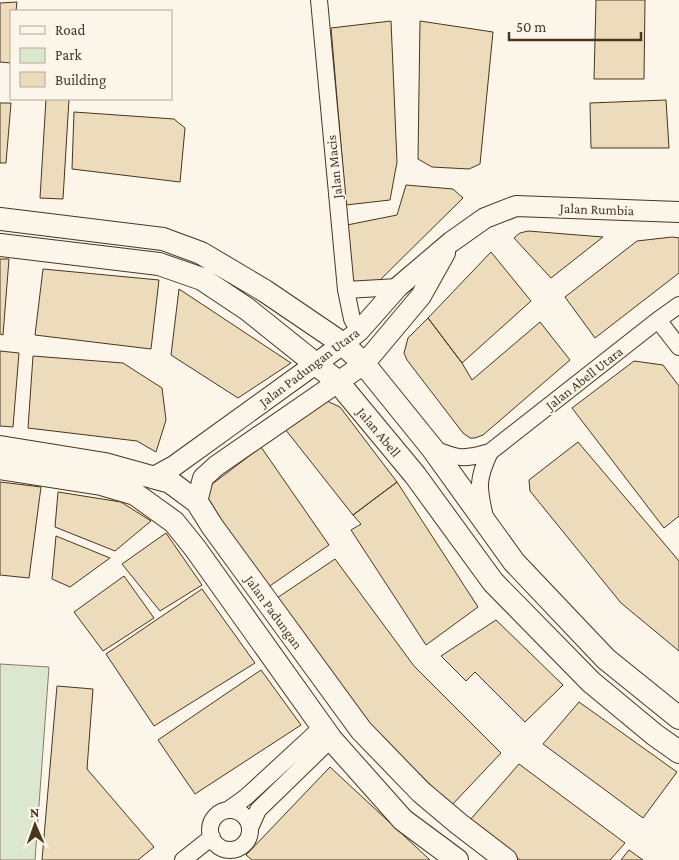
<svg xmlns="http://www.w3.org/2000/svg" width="679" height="860" font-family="'Crimson Pro',serif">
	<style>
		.green { fill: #dce7d0; stroke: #887966 }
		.building { fill: #ecdcbc; stroke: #4a3520 }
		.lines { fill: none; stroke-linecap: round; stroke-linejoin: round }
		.minor-casing { stroke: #4a3520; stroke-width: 18 }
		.tertiary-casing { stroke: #4a3520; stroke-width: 22 }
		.secondary-casing { stroke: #4a3520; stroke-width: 24 }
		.minor { stroke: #fbf6e9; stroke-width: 16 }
		.tertiary { stroke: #fbf6e9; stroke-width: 20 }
		.secondary { stroke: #fbf6e9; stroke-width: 22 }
		.labels { text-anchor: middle; stroke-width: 4; stroke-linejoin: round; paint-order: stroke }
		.street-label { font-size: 14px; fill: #4a3520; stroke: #fbf6e9 }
	</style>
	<rect width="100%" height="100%" fill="#fbf6e9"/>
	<path class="green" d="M0 664 49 667 35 860H0Z"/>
	<path class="building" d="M596 0H645L644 79H594Z
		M17 2 16 11H11V63L0 62V3Z
		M391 21 397 162 390 200 346 205 331 28Z
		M420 21 493 32 480 164 469 169 432 167 418 159Z
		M46 99H69L63 199 40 198Z
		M666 100 669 148H591L590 103Z
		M0 103H11L6 163H0Z
		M74 112 174 119 185 128 180 182 72 169Z
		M406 185 453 189 463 198 378 282 347 284 342 226 397 215Z
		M528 231 603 237 551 278 514 238 520 233Z
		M672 237 679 238V273L595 338 565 297 637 241Z
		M491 252 531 301 462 363 428 318Z
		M0 259H9L3 335 0 334Z
		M43 269 159 280 151 349 35 335Z
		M179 289 291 363 238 398 171 355Z
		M428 318 462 363 472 380 540 322 570 360 483 435 475 438H470L463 433 407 360 404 353 408 338Z
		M0 351 19 353 13 427 0 426Z
		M33 356 123 363 162 388 166 420 156 452 137 441 28 428Z
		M634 361 663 365 679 386V516L664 528 572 408Z
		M327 401 340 407 397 482 353 515 285 429Z
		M578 442 679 561V651L621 603 530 491 529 480Z
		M261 447 329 545 264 590 205 493 207 488Z
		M0 482 41 487 29 578 0 575Z
		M397 482 478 607 426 645 351 530 361 524 353 515Z
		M58 492 121 502 151 521 115 551 55 527Z
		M166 533 202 585 160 611 122 564Z
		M56 536 110 558 70 587 52 579Z
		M335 559 414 666 501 753 451 806 355 708 277 598Z
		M124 576 154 618 103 651 74 612Z
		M202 589 255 663 154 726 106 654Z
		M496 620 563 685 525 722 475 672 466 681 441 656Z
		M261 670 301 725 195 794 158 740Z
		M57 686 93 689 87 769 154 847 138 860H42Z
		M579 702 677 772 643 818 543 744Z
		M519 764 625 843 610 860H520L470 820Z
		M330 767 430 860H252L246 855Z
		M629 850 643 860H621Z"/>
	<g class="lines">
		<defs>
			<path id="minor" d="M319 0 346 290 352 319 359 331
				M346 290 398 287
				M658 320 679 347
				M432 448C458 459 463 460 490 452L658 320 679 305
				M485 517C478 487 477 479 490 452
				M228 810 246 797 322 727
				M210 830a20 20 0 1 1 40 0a20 20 0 1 1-40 0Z
				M250 828 258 810 331 739
				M183 860 212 837"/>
			<path id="tertiary" d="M154 477 174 466 343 344 359 331 398 287 451 242 485 218 516 206 679 212
				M197 502 203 478 216 466 364 364 421 296 445 253"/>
			<path id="secondary" d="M0 219 163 239 201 253 265 291 343 344 364 364 432 448 514 562 606 659 679 718
				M0 245 159 264 202 279 247 309 337 381 415 475 493 582 591 682 655 735 679 752
				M0 447 105 464 170 482 197 502 212 526 361 730 421 792 459 824 506 860
				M0 468 101 484 135 494 174 522 195 548 331 739 403 820 457 860"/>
		</defs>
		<use href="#minor" class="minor-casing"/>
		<use href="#tertiary" class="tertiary-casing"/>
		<use href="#secondary" class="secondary-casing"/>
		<use href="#minor" class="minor"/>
		<use href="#tertiary" class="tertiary"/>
		<use href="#secondary" class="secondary"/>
	</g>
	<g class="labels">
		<g class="street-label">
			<text transform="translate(334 167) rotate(-96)" y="5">Jalan Macis</text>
			<text transform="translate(597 209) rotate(2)" y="5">Jalan Rumbia</text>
			<text transform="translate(309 367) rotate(-37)" y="5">Jalan Padungan Utara</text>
			<text transform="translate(584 378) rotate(-38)" y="5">Jalan Abell Utara</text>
			<text transform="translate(379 432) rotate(50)" y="5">Jalan Abell</text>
			<text transform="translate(274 612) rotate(54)" y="5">Jalan Padungan</text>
		</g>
	</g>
	<rect x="10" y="10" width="162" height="90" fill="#fbf6e9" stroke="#b4a999"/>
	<rect x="20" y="26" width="25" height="8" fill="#fbf6e9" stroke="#b4a999"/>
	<text x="55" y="35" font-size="15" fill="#4a3520">Road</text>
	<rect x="20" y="48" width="25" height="15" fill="#dce7d0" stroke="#b4a999"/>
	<text x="55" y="60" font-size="15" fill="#4a3520">Park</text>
	<rect x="20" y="72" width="25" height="15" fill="#ecdcbc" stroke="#b4a999"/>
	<text x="55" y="85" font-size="15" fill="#4a3520">Building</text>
	<g transform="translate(35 825) rotate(358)" stroke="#fbf6e9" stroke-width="4" paint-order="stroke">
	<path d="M0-4L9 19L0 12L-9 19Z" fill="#4a3520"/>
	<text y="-8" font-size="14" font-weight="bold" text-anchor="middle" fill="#4a3520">N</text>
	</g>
	<path d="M509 32v8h132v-8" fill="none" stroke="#4a3520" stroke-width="2.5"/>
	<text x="516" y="32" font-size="15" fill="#4a3520" stroke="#fbf6e9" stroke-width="4" paint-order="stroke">50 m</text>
</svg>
